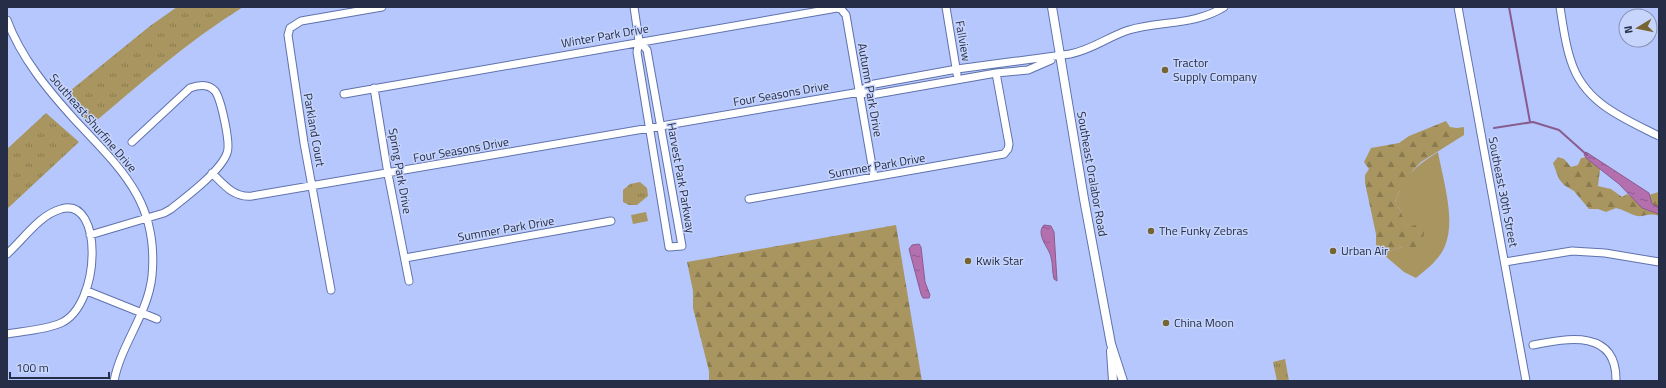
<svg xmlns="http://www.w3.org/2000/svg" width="1666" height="388" font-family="'Titillium Web',sans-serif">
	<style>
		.grass { fill: #a9955f }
		.forest { fill: url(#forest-firs) }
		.park { fill: url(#park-tufts) }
		.water { fill: url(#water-ripples); stroke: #895c8f }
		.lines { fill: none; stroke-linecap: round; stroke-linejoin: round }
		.stream { stroke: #895c8f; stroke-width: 2 }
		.minor-casing { stroke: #5f72ad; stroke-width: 9 }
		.major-casing { stroke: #5f72ad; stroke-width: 10 }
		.minor { stroke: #fff; stroke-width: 7 }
		.major { stroke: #fff; stroke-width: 8 }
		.poi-dot { fill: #766432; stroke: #c7d5fd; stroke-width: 1.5 }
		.labels { text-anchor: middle; stroke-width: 3; stroke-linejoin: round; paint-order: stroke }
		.street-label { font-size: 12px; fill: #262e47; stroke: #c7d5fd }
		.poi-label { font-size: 12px; fill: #262e47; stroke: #c7d5fd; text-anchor: start }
	</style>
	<defs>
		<pattern id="forest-firs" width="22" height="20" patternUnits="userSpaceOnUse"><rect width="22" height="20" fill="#a9955f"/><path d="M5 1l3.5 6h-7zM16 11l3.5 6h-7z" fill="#897a50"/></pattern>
		<pattern id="park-tufts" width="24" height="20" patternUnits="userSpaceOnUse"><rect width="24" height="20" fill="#a9955f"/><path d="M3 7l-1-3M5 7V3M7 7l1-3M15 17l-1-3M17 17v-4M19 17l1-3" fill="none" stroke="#897a50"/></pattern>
		<pattern id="water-ripples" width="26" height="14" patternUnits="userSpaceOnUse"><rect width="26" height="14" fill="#b36fae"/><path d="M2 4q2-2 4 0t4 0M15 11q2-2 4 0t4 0" fill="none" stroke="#915c8f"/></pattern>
	</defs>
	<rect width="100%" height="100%" fill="#b5c7fc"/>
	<path class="grass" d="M1438 152C1443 180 1456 219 1445 246 1439 260 1427 269 1416 278L1404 272 1384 255 1392 250 1402 247 1408 229 1399 208 1395 203C1404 176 1414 167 1438 152Z
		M646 212 648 221 633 224 631 215Z"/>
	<path class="forest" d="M1446 121 1450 127 1457 128 1464 127V135L1421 162 1413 170 1399 192 1395 202 1399 208 1408 228 1417 224 1425 225C1424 237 1422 250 1410 255L1402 247 1392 250 1384 255 1376 245V234L1365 183V175L1369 169 1364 162 1371 148 1399 143 1409 136Z
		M1558 157 1564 159 1571 167 1578 165 1581 158 1588 157 1600 169 1598 186 1611 189 1622 197 1627 194C1639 203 1648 194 1659 192V216C1649 212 1645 217 1637 216 1630 214 1624 210 1616 208L1606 212 1598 209H1589L1574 191 1564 185 1559 179 1553 163Z
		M896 225 922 381H709V371L693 308V291L687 262Z"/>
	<path class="park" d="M177 7H243C188 41 140 84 90 126L65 95 150 26Z
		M46 113 79 142 7 209V149Z
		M640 182 647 188 648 196 637 205H629L623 202V190L630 184Z
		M1285 359 1289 381H1277L1273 362Z"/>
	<path class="water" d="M1586 152 1649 193 1652 204 1659 207V214L1642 208 1619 184 1586 158 1584 154Z
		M1044 225 1051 226 1054 232 1057 281 1054 279C1052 272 1053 264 1051 257 1049 248 1035 234 1044 225Z
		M919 244 921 247 925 282 930 295 929 298H923L921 294 909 249 912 245Z"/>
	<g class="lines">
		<path class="stream" d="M1509 7 1530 122
			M1494 128 1533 122 1559 130 1587 155"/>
		<defs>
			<path id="minor" d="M634 7 639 41 637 52 669 247 682 246 647 50 639 41
				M946 7 957 74
				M1458 7 1526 381
				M1560 7C1563 25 1565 44 1571 61 1584 103 1623 118 1659 136
				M7 20C21 58 48 90 75 120 121 169 159 202 152 276 148 314 121 344 114 381
				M374 88 388 174 409 281
				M860 92 871 95 996 73 1028 70 1051 60
				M344 94 837 8 841 9 846 15 874 177
				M212 173C224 185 234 198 252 196L860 92 869 85 957 69 1070 54C1094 49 1107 37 1129 30 1160 21 1196 25 1224 7
				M749 199 1004 154 1008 149 1009 144 996 73
				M90 235 164 213 171 209C186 197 221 171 227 153 231 144 221 99 215 91 208 83 198 85 190 88L132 142
				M7 254C23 240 39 215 61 209 104 196 101 305 61 323 45 330 24 331 7 334
				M405 258 611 221
				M1505 262 1572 251 1605 253 1659 262
				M331 290 304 143 288 35 290 28 301 21 382 7
				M87 291 157 319
				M1533 345C1568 338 1617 329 1616 381"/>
			<path id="major" d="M1052 7 1084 199 1111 344 1123 381
				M1111 351 1113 381"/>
		</defs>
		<use href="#minor" class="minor-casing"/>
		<use href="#major" class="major-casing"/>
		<use href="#minor" class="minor"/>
		<use href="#major" class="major"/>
	</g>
	<g class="poi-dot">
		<circle cx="1165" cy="70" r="4"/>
		<circle cx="1151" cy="231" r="4"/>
		<circle cx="1333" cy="251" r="4"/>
		<circle cx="968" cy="261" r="4"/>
		<circle cx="1166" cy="323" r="4"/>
	</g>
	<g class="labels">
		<g class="street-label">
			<text transform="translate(605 36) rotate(-10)" y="4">Winter Park Drive</text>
			<text transform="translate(963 41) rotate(80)" y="4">Fallview</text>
			<text transform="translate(870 90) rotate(80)" y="4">Autumn Park Drive</text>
			<text transform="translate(781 94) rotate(-10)" y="4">Four Seasons Drive</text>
			<text transform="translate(93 123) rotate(49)" y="4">Southeast Shurfine Drive</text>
			<text transform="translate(314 130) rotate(80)" y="4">Parkland Court</text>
			<text transform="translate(461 150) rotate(-10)" y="4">Four Seasons Drive</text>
			<text transform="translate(877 166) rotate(-10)" y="4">Summer Park Drive</text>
			<text transform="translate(400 171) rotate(80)" y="4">Spring Park Drive</text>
			<text transform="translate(1092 174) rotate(80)" y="4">Southeast Oralabor Road</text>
			<text transform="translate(681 178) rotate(80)" y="4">Harvest Park Parkway</text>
			<text transform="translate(1503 192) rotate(79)" y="4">Southeast 30th Street</text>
			<text transform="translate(506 229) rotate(-10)" y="4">Summer Park Drive</text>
		</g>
		<g class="poi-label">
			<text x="1173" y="67">Tractor<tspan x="1173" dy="14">Supply Company</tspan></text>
			<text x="1159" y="235">The Funky Zebras</text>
			<text x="1341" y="255">Urban Air</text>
			<text x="976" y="265">Kwik Star</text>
			<text x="1174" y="327">China Moon</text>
		</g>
	</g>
	<rect width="1666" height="388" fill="none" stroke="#262e47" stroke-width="16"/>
	<g transform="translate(1638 28) rotate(260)"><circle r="19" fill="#c7d5fd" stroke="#8792b4"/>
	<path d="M0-3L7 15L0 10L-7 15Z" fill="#766432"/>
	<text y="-6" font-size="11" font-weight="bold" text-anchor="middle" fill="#262e47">N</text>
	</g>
	<path d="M10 372v6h99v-6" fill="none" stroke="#262e47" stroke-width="2"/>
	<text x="16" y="372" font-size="12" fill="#262e47" stroke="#c7d5fd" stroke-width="3" paint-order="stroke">100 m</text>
</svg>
